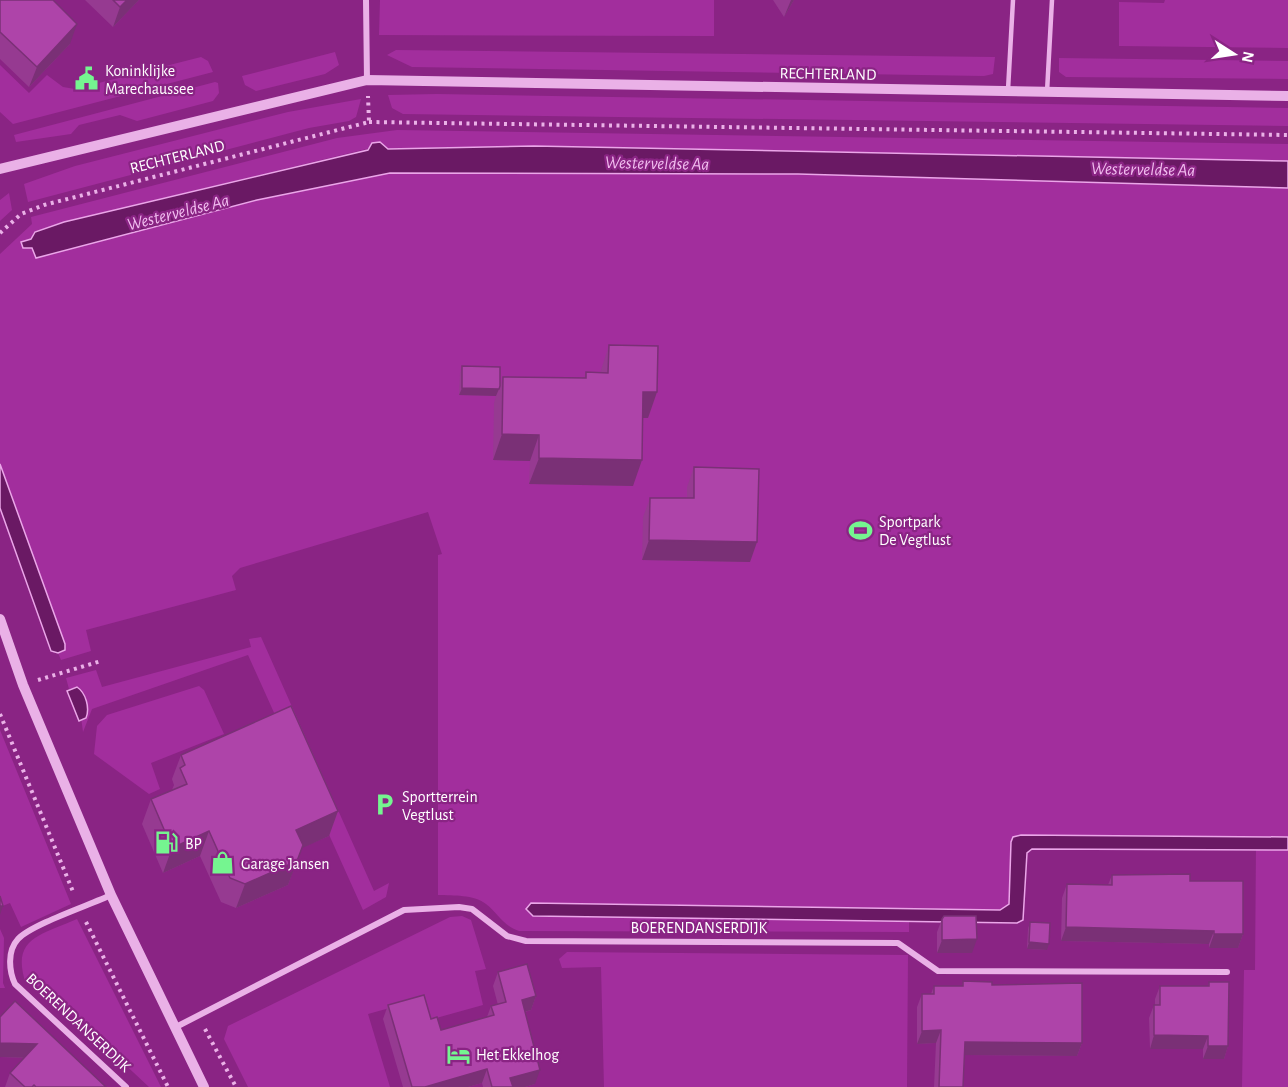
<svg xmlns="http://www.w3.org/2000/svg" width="1288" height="1087" font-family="'Alegreya Sans',sans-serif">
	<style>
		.green { fill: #a22e9d }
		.water { fill: #6a1964; stroke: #eba6e9; stroke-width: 1.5 }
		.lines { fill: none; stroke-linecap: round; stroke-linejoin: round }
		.path { stroke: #eab1e7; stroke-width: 4; stroke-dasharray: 3 4.5; stroke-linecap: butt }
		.service { stroke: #eab1e7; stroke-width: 4.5 }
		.minor { stroke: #eab1e7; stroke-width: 6 }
		.tertiary { stroke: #eab1e7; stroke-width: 10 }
		.wall { fill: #963a91 }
		.shaded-wall { fill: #7a3076 }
		.building { fill: #ae44a9; stroke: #7a3076; stroke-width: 1.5 }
		.labels { text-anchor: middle; stroke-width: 4.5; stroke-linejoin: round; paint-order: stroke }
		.poi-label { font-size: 16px; fill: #fff; stroke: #8a2484; text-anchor: start }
		.street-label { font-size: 16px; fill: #fff; stroke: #8a2484 }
		.water-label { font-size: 18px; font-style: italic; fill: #f1bdef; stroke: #8a2484 }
	</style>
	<rect width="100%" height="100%" fill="#8a2484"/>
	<path class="green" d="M380 0H714V36L379 35Z
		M1165 0H1288V48L1119 46V2L1164 3Z
		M396 50 995 57 993 74 984 76 412 67 387 55Z
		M335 52 339 65 325 74 256 91 245 85 242 76Z
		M201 57 208 61 213 72 13 124 0 112V65L29 93 47 75 63 87 75 89Z
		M1059 58 1288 61V79L1066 77 1059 72Z
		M215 82 218 83 219 93 213 101 137 121 120 115 79 125 71 134 16 142 14 135Z
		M437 94 1288 108V126L403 114 392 108 388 95Z
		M361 99 356 117 349 121 309 128 28 202 24 184 75 166 288 112Z
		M397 130 1288 144V161L534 146 388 149 383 145 64 222 35 232 31 239 21 242 32 248 36 257 257 200 390 173 798 174 1288 188V837L1021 835 1011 842 1009 904 1000 910 531 903 526 909 534 916 909 921V932L519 931C503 926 498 913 486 904 473 894 454 896 438 895V555L442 554 428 512 240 568 232 576 236 590 86 630 91 651 61 660 58 653 65 650V644L0 464V254L32 224 31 217 337 138Z
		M9 193 12 210 0 221V200Z
		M261 637 374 891 389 883 386 897 363 910 248 655 92 709 83 732 77 687 69 689 66 678 96 670 102 687 251 647 249 639Z
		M199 686 204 690 224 734 151 763 160 789 149 794 94 754 97 726 107 715Z
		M0 730 71 904 21 927 10 903 0 907Z
		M1256 843 1288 844V1087H1242L1244 970H1255Z
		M462 916 471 920 486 969 475 971 483 1005 429 1020 422 999 368 1014 390 1087H248L224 1039 228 1026 450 917Z
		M77 919 161 1087H149L42 987 26 984C10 937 42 935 77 919Z
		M0 929 4 938 3 983 5 988H0Z
		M567 952 908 955 907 1087H604L601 967 562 968 559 959Z"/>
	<path class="water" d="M380 142 388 149 534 146 1288 161V188L798 174 390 173 257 200 36 258 32 248H23L21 242 31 239 35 232 64 222 368 150 372 143Z
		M0 464 65 644V650L58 653 51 651 0 508Z
		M77 687C86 693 90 708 86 718L79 721 67 691Z
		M1021 835 1288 837V850L1032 849 1027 853 1023 920 1017 923 533 916 526 909 531 903 1000 910 1009 904 1011 842 1013 837Z"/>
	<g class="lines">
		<path class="path" d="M369 122 1288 135
			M0 233 21 214 44 205 369 122 368 96
			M38 680 101 661
			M0 714 74 894
			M86 922 168 1087
			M205 1029 236 1087"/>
		<path class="service" d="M1008 90 1013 0
			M1047 92 1052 0"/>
		<path class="minor" d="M366 0 367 80
			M111 895C90 905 32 924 18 939 7 951 9 971 15 984L126 1087
			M174 1028 404 910 459 907 472 909 507 936 526 941 898 943 938 971 1227 972"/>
		<path class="tertiary" d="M0 169 367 80 1288 96
			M0 619 23 685 111 895 204 1087"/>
	</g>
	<path class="wall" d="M0 0 70 44 29 87 0 59Z
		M85 0H139L113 27Z
		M773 0H794L784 17Z
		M609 345 657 392 648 418H643L633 486 529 484 530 461 493 460 494 403 496 396 459 395 460 373 462 366 500 386 503 377 584 378 586 372 600 373Z
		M694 467 757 542 750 562 642 560 643 517 650 498H687V487Z
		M181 755 338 811 329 836 301 848 288 885 236 908 221 902 200 856 163 873 142 824 151 799 172 790 174 785 172 779Z
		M1112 875 1190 881 1243 934 1238 948H1209V944L1061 941 1062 898 1067 884 1108 885Z
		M942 919 972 953H937V932Z
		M1030 922 1047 950 1027 949 1028 929Z
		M498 972 536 996 531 1010 525 1012 535 1084 525 1087H483L482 1083 468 1087H403L383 1019 388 1005 431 1019 441 1030 487 1017 491 1006 498 1005 493 986Z
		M963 981 992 985 1082 1043 1077 1056 964 1055 963 1087H934L936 1043 917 1044V1007L922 994H931L934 986H962Z
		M1209 982 1228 1046 1224 1059H1203V1049H1150L1149 1018 1154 1005H1155V999L1160 986H1208Z
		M0 1017 106 1087H5L10 1073 25 1058 0 1057Z"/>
	<path class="shaded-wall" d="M127 0H139L113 27 120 7Z
		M791 0H794L784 17Z
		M77 24 70 44 29 87 37 67Z
		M462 388 499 389 496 396 459 395Z
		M643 392H657L648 418H634Z
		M502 434 539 435 530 461 493 460Z
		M539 458 642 460 633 486 529 484Z
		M649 540 757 542 750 562 642 560Z
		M338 811 329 836 287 855 296 830Z
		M209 831 200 856 163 873 172 848Z
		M297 861 288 885 236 908 245 884Z
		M0 906H3L0 915Z
		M1066 927 1214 931 1209 944 1061 941Z
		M1214 934H1243L1238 948H1209Z
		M977 939 972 953H937L942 940Z
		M1029 942 1049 944 1047 950 1027 949Z
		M536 996 531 1010 516 1014 522 1000Z
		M941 1030 936 1043 917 1044 922 1031Z
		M1154 1035 1208 1036 1203 1049H1150Z
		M965 1042 1082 1043 1077 1056 960 1055Z
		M0 1043 37 1044 32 1058 0 1057Z
		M1208 1046H1228L1224 1059H1203Z
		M487 1069 482 1083 468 1087H425Z
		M540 1070 535 1084 525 1087H507L510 1078Z"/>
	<path class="building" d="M0 0H53L77 24 37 67 0 32Z
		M113 0H127L120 7Z
		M609 345 658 346 657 392H643L642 460 539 458V435L502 434 503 377 586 378V372L608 373Z
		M462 366 500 367V386L499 389 462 388Z
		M694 467 759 469 757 542 649 540 650 498H694Z
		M291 706 338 811 296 830 303 845 297 861 245 884 230 878 209 831 172 848 151 799 187 784 180 768 185 765 181 755Z
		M1190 874V881H1243V934H1214V931L1066 927 1067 884 1112 885V875Z
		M0 896 3 906H0Z
		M944 916H976L977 939 942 940V919Z
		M1030 922 1050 923 1049 944 1029 942Z
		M527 964 536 996 522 1000 540 1070 510 1078 513 1087H492L487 1069 425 1087H412L388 1005 424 995 431 1019 437 1017 441 1030 494 1015 491 1006 506 1002 498 972Z
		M963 981 992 982V985L1082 983V1043L965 1042 963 1087H939L941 1030 922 1031V994H934V986H963Z
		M1209 982H1229L1228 1046H1208V1036L1154 1035V1005H1160V986H1209Z
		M15 1001 106 1087H36L34 1085 32 1087H25L10 1073 37 1044 0 1043V1017Z"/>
	<defs>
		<symbol id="civic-bare" viewBox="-9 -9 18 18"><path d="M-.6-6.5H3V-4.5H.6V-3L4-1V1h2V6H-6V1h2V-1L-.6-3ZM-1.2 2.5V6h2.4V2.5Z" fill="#75f590" stroke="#8a2484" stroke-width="2.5" paint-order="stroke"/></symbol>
		<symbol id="stadium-bare" viewBox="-9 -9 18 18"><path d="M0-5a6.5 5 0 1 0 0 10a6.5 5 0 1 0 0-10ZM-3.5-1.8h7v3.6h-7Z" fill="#75f590" stroke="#8a2484" stroke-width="2.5" paint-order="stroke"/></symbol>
		<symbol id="parking-bare" viewBox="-9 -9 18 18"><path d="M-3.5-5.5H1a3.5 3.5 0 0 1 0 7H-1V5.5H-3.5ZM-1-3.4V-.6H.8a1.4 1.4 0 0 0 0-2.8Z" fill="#75f590" stroke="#8a2484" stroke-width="2.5" paint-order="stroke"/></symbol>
		<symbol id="fuel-bare" viewBox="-9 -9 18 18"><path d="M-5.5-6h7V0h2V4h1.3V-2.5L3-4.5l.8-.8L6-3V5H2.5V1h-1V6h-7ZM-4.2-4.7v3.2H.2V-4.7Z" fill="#75f590" stroke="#8a2484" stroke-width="2.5" paint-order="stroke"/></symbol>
		<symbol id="shop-bare" viewBox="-9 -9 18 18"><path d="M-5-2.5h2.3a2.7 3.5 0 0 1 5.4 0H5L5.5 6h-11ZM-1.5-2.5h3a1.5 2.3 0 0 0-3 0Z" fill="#75f590" stroke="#8a2484" stroke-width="2.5" paint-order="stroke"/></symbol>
		<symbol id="hotel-bare" viewBox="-9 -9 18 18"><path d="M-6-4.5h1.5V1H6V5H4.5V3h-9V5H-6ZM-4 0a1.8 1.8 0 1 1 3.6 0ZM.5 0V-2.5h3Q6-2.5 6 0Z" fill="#75f590" stroke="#8a2484" stroke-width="2.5" paint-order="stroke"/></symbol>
	</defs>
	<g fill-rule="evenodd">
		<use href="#civic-bare" x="70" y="62" width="33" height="33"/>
		<use href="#stadium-bare" x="844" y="514" width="33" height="33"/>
		<use href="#parking-bare" x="368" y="788" width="33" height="33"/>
		<use href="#fuel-bare" x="150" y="826" width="33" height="33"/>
		<use href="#shop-bare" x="206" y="846" width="33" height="33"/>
		<use href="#hotel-bare" x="442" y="1038" width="33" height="33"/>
	</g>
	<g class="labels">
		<g class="poi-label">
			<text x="105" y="76">Koninklijke<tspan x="105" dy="18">Marechaussee</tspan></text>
			<text x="879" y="527">Sportpark<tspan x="879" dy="18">De Vegtlust</tspan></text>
			<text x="402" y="802">Sportterrein<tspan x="402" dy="18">Vegtlust</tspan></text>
			<text x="185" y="849">BP</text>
			<text x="241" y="869">Garage Jansen</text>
			<text x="476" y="1060">Het Ekkelhog</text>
		</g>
		<g class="street-label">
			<text transform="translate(828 73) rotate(1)" y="6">RECHTERLAND</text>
			<text transform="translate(177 156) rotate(-14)" y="6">RECHTERLAND</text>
			<text x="699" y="933">BOERENDANSERDIJK</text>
			<text transform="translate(79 1022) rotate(43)" y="6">BOERENDANSERDIJK</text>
		</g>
		<g class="water-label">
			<text transform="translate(657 163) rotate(1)" y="6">Westerveldse Aa</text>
			<text transform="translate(1143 169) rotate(1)" y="6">Westerveldse Aa</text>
			<text transform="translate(178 212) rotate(-14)" y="6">Westerveldse Aa</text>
		</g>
	</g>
	<g transform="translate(1234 54) rotate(102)" stroke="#8a2484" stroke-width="4.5" paint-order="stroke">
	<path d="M0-4.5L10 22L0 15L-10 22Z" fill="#ffffff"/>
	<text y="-9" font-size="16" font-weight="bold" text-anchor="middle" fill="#ffffff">N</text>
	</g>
</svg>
